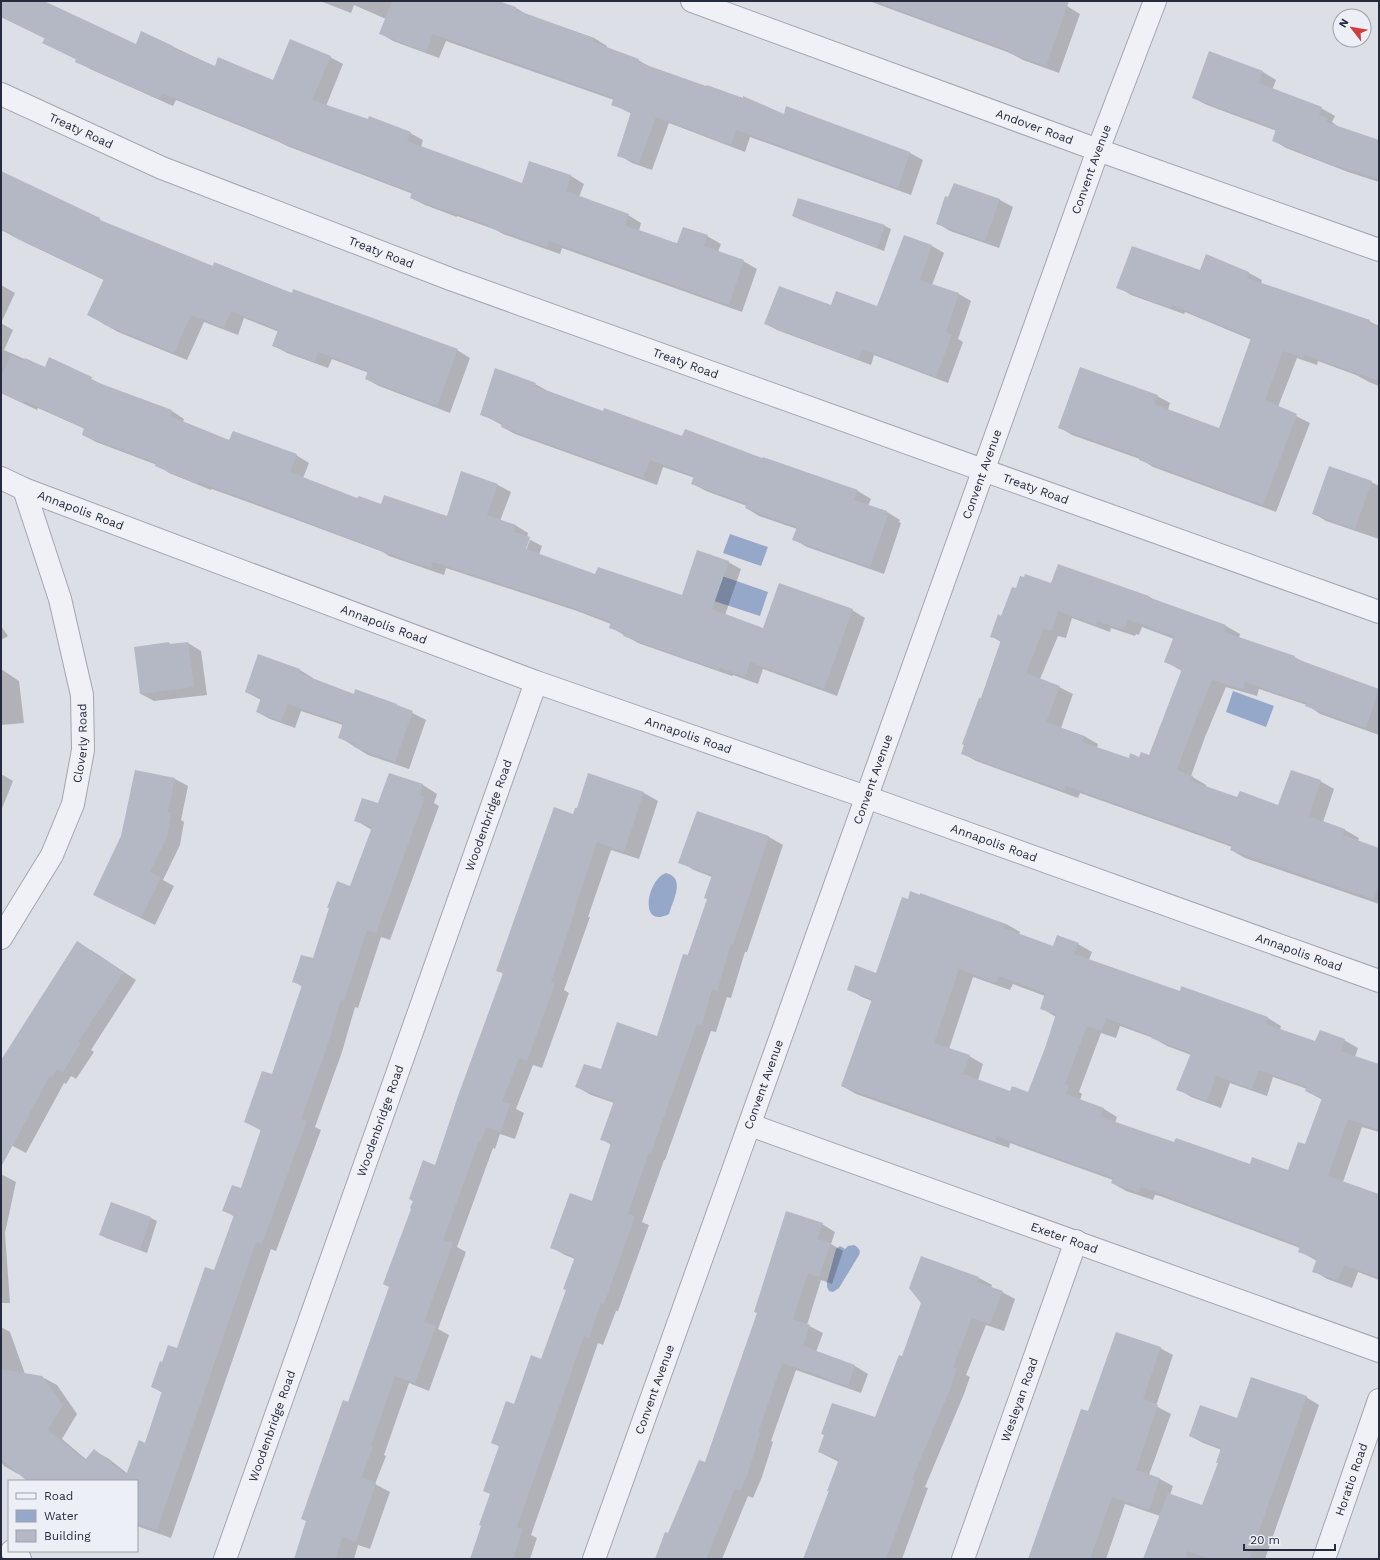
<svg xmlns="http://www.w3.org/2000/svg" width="1380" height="1560" font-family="'Work Sans',sans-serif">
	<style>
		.water { fill: #96a8c9 }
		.shadow { fill: #0003; fill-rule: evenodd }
		.building { fill: #b4b8c4; fill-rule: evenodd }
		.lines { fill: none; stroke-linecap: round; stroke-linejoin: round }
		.minor-casing { stroke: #a2a5b1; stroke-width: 24 }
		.minor { stroke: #f0f1f6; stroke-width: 22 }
		.labels { text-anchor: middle; stroke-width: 3; stroke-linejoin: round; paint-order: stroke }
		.street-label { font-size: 12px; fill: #262b3e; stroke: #eceff5 }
	</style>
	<rect width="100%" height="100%" fill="#dddfe7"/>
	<path class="water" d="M730 534 768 547 761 566 723 553Z
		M722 576 768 592 760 616 714 601Z
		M1233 691 1274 706 1266 727 1226 712Z
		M666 873C686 878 673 900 669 914 638 930 647 879 666 873Z
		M854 1245C859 1248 861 1250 859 1255L839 1288 833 1292 829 1291 827 1287V1282L836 1249 840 1246 845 1249 848 1246Z"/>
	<path class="shadow" d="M1 1H42L136 45 142 32 216 67 274 81 330 57 343 64 326 106 410 133 423 140 421 147 522 184 530 162 571 176 584 184 579 197 628 215 641 223 639 231 678 244 707 236 721 244 718 252 743 261 757 269 742 312 562 248 560 254 503 234 496 230 457 216V217L425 205 411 198 413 194 287 146 279 142 176 100 173 106 90 69 77 61V60L44 43 46 39 1 17Z
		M320 1H496L516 8 528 15 594 38 607 46 606 48 638 60 652 68 784 115 787 108 910 153 923 160 911 195 750 137 745 152 669 123 652 170 632 163 619 155 632 114 612 104 614 100 446 41 439 58 393 41 380 33 386 19 354 5 351 13Z
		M869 1H1052L1067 6 1080 14 1059 73 1023 60 1010 53Z
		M1263 72 1276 80 1272 90 1321 108 1335 116 1332 122 1340 128 1379 141V182L1348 172 1286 148 1273 140 1277 131 1207 105 1193 98Z
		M1 173 110 225 213 267 457 350 470 358 450 413 379 386 366 379 369 373 332 359 328 368 287 353 274 346 279 332 244 318 238 335 204 322 187 360 118 332 88 315 104 280 26 243 1 230Z
		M954 184 1000 200 1013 207 999 248 950 231 937 223Z
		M798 200 885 226 891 229 884 251 799 219 793 216Z
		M905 236 932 246 944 253 932 285 959 294 971 301 958 339 963 342 948 383 874 355 871 365 777 330 766 324 831 306 878 307Z
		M1207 256 1249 273 1262 280 1261 284 1369 321 1379 326V386L1369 382 1356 375 1318 361 1317 365 1297 358 1278 407 1310 423 1276 512 1153 467 1140 459 1072 435 1059 427 1157 396 1170 403 1168 410 1220 429 1252 340 1185 312 1184 314 1131 295 1118 287 1200 271Z
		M1 285 15 293 1 323 13 330 4 350 45 368 50 358 105 386 172 411 184 419 183 422 230 441 296 455 309 463 303 478 358 499 382 505 447 517 498 485 511 492 500 521 515 525 528 533 527 538 542 546 539 555 596 575 683 596 728 562 741 569 725 615 764 630 852 610 865 618 837 696 763 669 758 684 733 675 732 676 638 643 610 627 611 624 577 611 446 568 444 575 389 556 383 552 289 517 212 489 211 490 169 473 157 465 96 442 83 435 85 429 38 408 37 410 1 393ZM528 539H530L525 554 523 553Z
		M535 384 548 391 603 412 683 438 763 459 858 491 871 499 868 506 887 512 900 520 899 522 901 523 884 574 807 547 793 539 797 529 759 516 746 508 747 506 706 491 693 484 695 478 663 467 657 485 515 434 502 427V425L481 414Z
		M1371 482 1379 486V539L1326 521 1313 513Z
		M1052 584 1148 596 1155 600 1226 626 1240 634 1239 638 1294 657 1306 663 1379 690V735L1320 714 1307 705 1259 689 1257 696 1226 687 1205 737 1191 776 1206 785V787L1238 799 1279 806 1320 781 1334 789 1323 822 1345 830 1359 838 1358 841 1379 849V904L1245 858 1231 850 1232 847 1080 793 1078 798 976 761 962 753 1001 642 991 636 1016 590ZM1072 618 1110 632 1111 628 1135 636 1136 634 1139 635 1142 627 1174 639 1166 662 1182 671 1150 756 1129 759 1097 748 1098 744 1084 736 1061 728 1073 694 1059 687 1040 679 1058 636 1066 638Z
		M1 626 8 636 1 640Z
		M169 643 173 645 188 643 201 651 207 695 154 701 141 694 135 648Z
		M259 656 300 670 313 678 312 680 354 695 397 705 426 720 409 769 368 755 339 737 343 725 301 711 295 728 270 719 257 712 261 700 246 692Z
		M1 669 19 681 24 723 1 725Z
		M1 774 13 781 1 811Z
		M390 774 423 785 437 794 434 803 439 806 390 940 381 937 358 1008 355 1007 342 1052 315 1127 321 1130 276 1251 271 1249 171 1538 137 1526V1481H29L19 1473 18 1474 4 1466 1 1462V1327L10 1332 25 1374 42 1377 57 1385 77 1414 62 1439 87 1460 95 1451 109 1459 128 1474 145 1444 163 1393 152 1387 163 1363 178 1349 214 1271 235 1217 223 1210 241 1189 262 1131 245 1122 272 1075 303 987 294 982 313 959 351 887 372 830 355 820 379 804Z
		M589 775 644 793 658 801 639 859 611 850 588 917H590L564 990 569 993 542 1068 533 1065 516 1109 524 1113 515 1139 500 1134 495 1149 493 1148 457 1247 466 1252 438 1329 449 1335 429 1391 409 1383 384 1455 386 1456 375 1484 390 1492 370 1549 358 1545 354 1559H295L349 1403 436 1166 504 974 497 970 577 809Z
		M175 779 188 786 181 820 184 822 180 845 163 880 174 886 155 925 108 902Z
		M698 812 769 837 783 845 747 952H745L731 998 727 997 716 1032 711 1031 665 1160H664L642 1222 649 1225 618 1311H616L603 1345 598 1343 531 1535 537 1538 530 1559H471L482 1525 491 1494 500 1447 492 1442 542 1360 567 1290 575 1259 565 1255 551 1247 592 1202 611 1145 602 1139 614 1103 591 1095 577 1087 658 1037 708 900 705 898 712 877 694 870 680 862Z
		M1006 924 1020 932 1019 935 1054 947 1078 944 1092 952 1089 960 1180 992 1268 1018 1281 1026 1280 1030 1316 1042 1344 1040 1358 1048 1355 1057 1379 1065V1132L1362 1127 1343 1182 1379 1196V1280L1358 1272 1352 1288 1327 1279 1314 1271 1317 1261 1299 1251 1300 1248 1160 1196 1155 1195 1153 1200 1126 1191 1112 1183 1113 1180 1010 1143 1009 1148 856 1094 842 1086 872 1001 862 997 848 989 876 974ZM973 977 1010 990 1013 984 1045 996 1041 1008 1056 1017 1046 1048 1029 1093 1011 1092 978 1080 983 1064 969 1056 949 1049ZM1120 1026 1153 1038 1167 1046 1191 1055 1178 1089 1191 1097 1221 1108 1230 1083 1267 1096 1273 1077 1307 1089 1306 1091 1323 1100 1306 1146 1289 1171 1250 1165 1175 1144 1115 1123 1117 1117 1104 1109 1080 1100 1082 1094 1079 1092 1101 1033 1116 1038Z
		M91 950 136 980 91 1050 94 1052 76 1079 71 1076 66 1084 64 1083 26 1153 1 1140V1062Z
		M1 1174 16 1182 5 1233 10 1303H1Z
		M151 1218 157 1221 147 1253 106 1238 100 1234Z
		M822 1224 835 1232 831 1244 843 1251 832 1284 821 1280 807 1325 823 1333 816 1352 855 1366 868 1374 861 1393 796 1370 771 1441 773 1442 762 1477 753 1498 748 1496 722 1559H664L669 1534 706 1464Z
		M979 1278 992 1285 991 1288 1002 1292 1015 1299 1004 1331 986 1325 966 1375 970 1377 964 1394 925 1487 928 1488 902 1559H805L839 1462 819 1452 876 1418 903 1357Z
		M1160 1348 1173 1355 1156 1406 1171 1414 1149 1475 1160 1479 1173 1486 1170 1495 1203 1507 1219 1463 1222 1450 1203 1443 1190 1436 1306 1397 1319 1405 1265 1559H1144L1160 1516 1125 1504 1106 1559H1029L1089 1412Z"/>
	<path class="building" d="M1 1H44L136 44 141 31 173 46V48L215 66 218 57 273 80 290 39 331 56 312 100 368 119 369 116 411 132 407 141 522 183 529 161 571 175 566 191 629 214 625 225 673 242 677 243 683 227 708 235 704 246 744 260 729 305 549 241 547 247 488 227 489 225 444 209 443 210 410 198 412 192 272 139 273 138 162 93 160 99 75 62 76 59 42 43 45 38 1 17Z
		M392 1H499L516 7V10L594 38 593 42 639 59 638 62 706 86 707 85 743 98V96L784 114 786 106 910 152 898 188 736 130 731 145 656 117 639 163 617 156 631 112 611 105 614 98 433 34 426 52 379 34Z
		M882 1H1069L1046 66 1009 53 1010 51 882 4Z
		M1209 51 1263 71 1259 83 1322 107 1319 115 1328 118 1326 122 1379 140V179L1333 165 1272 141 1276 129 1192 98Z
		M1 171 100 218V220L213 266 214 262 292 293 293 289 458 349 437 406 365 379 368 371 318 352 315 362 272 346 278 330 231 311 224 328 191 315 174 353 103 324 104 323 87 315 104 279 12 236 13 234 1 229Z
		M954 183 1000 199 985 241 936 224 945 196 948 197Z
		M798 198 885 225 877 248 792 216Z
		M904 235 932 245 920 280 959 293 946 332 952 335 936 377 862 349 858 359 764 324 779 286 831 305 836 291 877 306Z
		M1132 246 1200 270 1206 254 1249 272 1247 278 1370 320 1369 323 1379 327V381L1305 355 1304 358 1283 351 1265 400 1297 414 1263 505 1139 460 1140 457 1058 428 1080 367 1158 395 1154 404 1219 428 1251 338 1172 305 1171 308 1116 288Z
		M11 355 23 361 25 358 45 367 49 357 92 377 91 380 172 410 170 416 229 440 233 431 297 454 290 472 357 498 359 496 381 504 384 495 447 516 461 471 498 484 487 515 516 525 514 532 530 537 526 549 595 574 598 567 682 595 697 550 729 561 712 609 763 628 779 583 853 609 824 689 750 662 745 677 720 668 719 670 623 636 625 633 609 628 611 622 563 604 433 562 431 568 375 549V548L275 510 198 482V484L155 466 156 463 82 435 84 428 25 401 24 403 1 393V377Z
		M495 368 536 383 534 386 603 411 604 408 682 436 685 429 762 458 763 457 858 490 854 500 887 511 886 514 888 515 870 567 792 540 797 527 745 508 747 504 691 484 694 476 650 460 643 478 501 427 502 423 480 415Z
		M1329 466 1372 481 1355 529 1312 514Z
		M1058 564 1149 596 1148 597 1226 625 1224 632 1295 656 1294 658 1379 689 1366 728 1305 706 1307 703 1245 682 1243 689 1212 680 1192 729 1177 770 1193 776 1191 781 1237 797 1240 791 1278 805 1291 770 1321 780 1309 816 1345 829 1343 835 1379 848V886L1373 899 1230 850 1232 845 1157 818 1066 786 1064 791 961 754 964 745 962 744 979 698H981L1001 640 990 637 998 614 1001 616 1012 587 1016 588 1020 576 1024 577 1025 574 1051 583ZM1058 611 1096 625 1097 621 1121 629 1122 627 1125 628 1128 620 1174 636 1164 662 1182 669 1149 755 1141 752 1139 757 1130 753 1129 758 1082 742 1084 736 1046 722 1060 686 1026 673 1044 628 1052 631Z
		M169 642V644L188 642 194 687 140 694 134 647Z
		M258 654 300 669 299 673 354 694 355 689 397 704V705L413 711 395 762 354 747 355 744 338 738 343 723 288 704 281 721 256 712 261 698 245 692Z
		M135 770 175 778 168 812 171 813 167 837 150 872 161 878 141 918 93 895 121 836Z
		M389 773 423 784 420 795 425 797 376 933 367 930 344 1001 341 1000 328 1044 301 1119 307 1121 262 1244 256 1242 157 1530 137 1523V1481H27L1 1459V1369L42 1376 63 1405 48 1430 85 1460 94 1449 126 1475 139 1440 145 1443 162 1391 151 1387 160 1361 162 1362 168 1345 177 1348 205 1267 214 1270 234 1215 222 1211 232 1185 241 1188 261 1129 244 1122 262 1071 272 1074 302 985 292 982 301 955 313 958 329 908H327L337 881 350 886 372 827 354 821 362 798 378 803Z
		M588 773 644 792 624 852 597 842 575 908H576L551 982 555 984 527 1061 519 1058 502 1102 510 1104 501 1132 486 1127 481 1142 479 1141 443 1240 453 1243 424 1322 436 1326 415 1383 395 1376 371 1446 373 1447 361 1477 376 1483 356 1542 343 1537 335 1559H294L306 1521 301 1519 321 1462 343 1400 348 1402 389 1287 383 1284 411 1209 410 1208 413 1201 409 1199 423 1160 435 1165 458 1096 503 973 496 971 554 807 573 814 575 808H577Z
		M697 811 769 836 733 945 731 944 717 991 712 989 702 1025 697 1024 651 1153 649 1152 628 1214 635 1216 604 1304 601 1303 589 1338 584 1336 517 1527 523 1529 513 1559H470L481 1526 479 1525 490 1494 483 1491 499 1446 491 1443 506 1401 514 1404 531 1355 541 1359 566 1290 563 1289 575 1257 550 1248 570 1193 592 1201 611 1143 600 1140 614 1101 575 1087 584 1064 601 1069 617 1022 657 1036 683 954 688 955 707 899 704 898 712 875 678 863Z
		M910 891 920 895V893L1006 924 1004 928 1053 946 1057 935 1079 943 1074 954 1180 991 1181 986 1268 1017 1266 1024 1315 1041 1320 1030 1345 1039 1340 1051 1379 1064V1130L1348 1119 1328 1176 1379 1194V1278L1344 1265 1338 1280 1312 1272 1317 1258 1298 1252 1300 1246 1145 1188 1141 1187 1139 1193 1111 1183 1113 1178 996 1136 995 1141 841 1086 872 999 847 990 855 965 876 973 902 897 908 899ZM959 969 996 983 999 976 1045 993 1040 1009 1056 1014 1045 1048 1028 1092 1012 1086 1010 1091 963 1074 970 1055 934 1043ZM1106 1018 1152 1036 1151 1038 1191 1053 1176 1090 1207 1101 1216 1076 1252 1089 1259 1070 1307 1087 1305 1091 1322 1098 1305 1144 1298 1142 1288 1170 1252 1157 1250 1164 1176 1138 1174 1142 1101 1117 1104 1108 1066 1094 1069 1085 1065 1084 1087 1026 1102 1031Z
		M77 941 124 972 78 1042 81 1043 63 1072 57 1069 52 1077 50 1076 1 1167V1060Z
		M111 1202 151 1217 140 1250 99 1235Z
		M786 1211 823 1223 817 1239 831 1243 819 1277 808 1273 793 1319 810 1325 803 1346 855 1365 848 1386 782 1363 758 1433H760L749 1470 740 1491 735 1489 706 1559H655L665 1532 668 1533 699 1460 705 1462 757 1313 754 1312Z
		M921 1256 979 1277 977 1282 1003 1291 990 1324 972 1318 953 1367 957 1369 951 1387 912 1479 915 1480 886 1559H803L829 1491H827L839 1459 818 1452 824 1435 821 1434 832 1403 875 1417 899 1355 902 1356 921 1303 909 1288Z
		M1116 1332 1161 1347 1143 1399 1158 1405 1136 1470 1160 1478 1149 1510 1112 1497 1090 1559H1028L1081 1409 1088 1411Z
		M1251 1377 1307 1396 1249 1559H1211L1187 1551 1186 1559H1143L1168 1493 1202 1505 1218 1463H1216L1221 1448 1189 1436 1200 1405 1237 1418Z"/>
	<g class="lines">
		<defs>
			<g id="minor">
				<path id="s1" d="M692 1 1098 150 1379 250"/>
				<path id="s2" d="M1 94 162 168 453 280 1379 612"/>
				<path id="s3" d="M1 478 24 489 536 682 866 797 1379 981"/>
				<path id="s4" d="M1 938 52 855 73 804 83 750 82 695 60 599 24 489"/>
				<path id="s5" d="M750 1125 1379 1351"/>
				<path d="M12 1551 20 1559"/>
				<path id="s6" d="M225 1559 536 682"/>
				<path id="s7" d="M594 1559 1098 150 1155 1"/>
				<path id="s8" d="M963 1559 1076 1241"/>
				<path id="s9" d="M1324 1559 1379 1400"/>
			</g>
		</defs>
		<use href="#minor" class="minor-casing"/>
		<use href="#minor" class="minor"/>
	</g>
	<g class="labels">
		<g class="street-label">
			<text dy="4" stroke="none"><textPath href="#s1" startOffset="365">Andover Road</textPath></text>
			<text dy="4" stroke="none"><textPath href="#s2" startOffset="88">Treaty Road</textPath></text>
			<text dy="4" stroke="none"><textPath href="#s7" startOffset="1476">Convent Avenue</textPath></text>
			<text dy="4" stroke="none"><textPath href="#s2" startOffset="412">Treaty Road</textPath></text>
			<text dy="4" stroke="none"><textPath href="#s2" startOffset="736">Treaty Road</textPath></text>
			<text dy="4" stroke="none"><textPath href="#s7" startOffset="1152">Convent Avenue</textPath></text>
			<text dy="4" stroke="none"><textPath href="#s2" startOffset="1108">Treaty Road</textPath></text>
			<text dy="4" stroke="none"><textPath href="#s3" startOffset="86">Annapolis Road</textPath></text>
			<text dy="4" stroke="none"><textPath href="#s3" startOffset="410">Annapolis Road</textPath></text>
			<text dy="4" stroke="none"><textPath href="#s3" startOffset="734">Annapolis Road</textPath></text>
			<text dy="4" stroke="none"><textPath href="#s4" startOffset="214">Cloverly Road</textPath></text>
			<text dy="4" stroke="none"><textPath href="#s7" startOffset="828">Convent Avenue</textPath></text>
			<text dy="4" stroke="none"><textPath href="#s6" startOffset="789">Woodenbridge Road</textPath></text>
			<text dy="4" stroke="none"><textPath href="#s3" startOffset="1058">Annapolis Road</textPath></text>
			<text dy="4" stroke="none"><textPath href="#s3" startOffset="1382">Annapolis Road</textPath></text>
			<text dy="4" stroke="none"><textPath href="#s7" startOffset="504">Convent Avenue</textPath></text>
			<text dy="4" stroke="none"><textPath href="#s6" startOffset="465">Woodenbridge Road</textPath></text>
			<text dy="4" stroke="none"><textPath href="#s5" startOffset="334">Exeter Road</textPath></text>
			<text dy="4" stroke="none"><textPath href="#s7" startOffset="180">Convent Avenue</textPath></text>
			<text dy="4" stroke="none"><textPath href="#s8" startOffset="169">Wesleyan Road</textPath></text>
			<text dy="4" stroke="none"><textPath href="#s6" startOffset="141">Woodenbridge Road</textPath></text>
			<text dy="4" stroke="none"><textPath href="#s9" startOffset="84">Horatio Road</textPath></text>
		</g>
	</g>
	<rect width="1380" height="1560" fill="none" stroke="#262b3e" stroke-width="4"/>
	<rect x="8" y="1480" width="130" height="72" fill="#eceff5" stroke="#9da1ac"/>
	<rect x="16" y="1493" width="20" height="6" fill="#f0f1f6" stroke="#9da1ac"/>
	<text x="44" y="1500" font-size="12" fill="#262b3e">Road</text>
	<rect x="16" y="1510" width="20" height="12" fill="#96a8c9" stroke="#9da1ac"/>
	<text x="44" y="1520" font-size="12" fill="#262b3e">Water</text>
	<rect x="16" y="1530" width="20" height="12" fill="#b4b8c4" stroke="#9da1ac"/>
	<text x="44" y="1540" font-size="12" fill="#262b3e">Building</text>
	<g transform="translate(1352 28) rotate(301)"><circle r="19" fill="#eceff5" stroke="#9da1ac"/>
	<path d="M0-3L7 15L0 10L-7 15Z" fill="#d13d3e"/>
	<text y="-6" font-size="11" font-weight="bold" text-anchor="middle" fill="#262b3e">N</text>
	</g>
	<path d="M1244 1544v6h91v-6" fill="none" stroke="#262b3e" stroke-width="2"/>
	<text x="1250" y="1544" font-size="12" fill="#262b3e" stroke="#eceff5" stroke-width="3" paint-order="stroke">20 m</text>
</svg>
